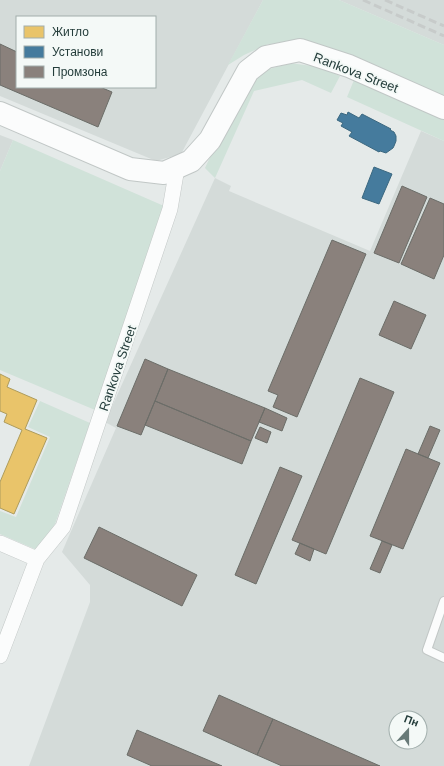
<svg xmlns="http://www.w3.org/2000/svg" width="444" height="766" font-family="Arial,sans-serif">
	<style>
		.built { fill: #d4dbd9; fill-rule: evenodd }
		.green { fill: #d0e2d9 }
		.homes { fill: #e9c46a; stroke: #ae9c5c }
		.public { fill: #457b9d; stroke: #3b6880 }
		.industry { fill: #8a817c; stroke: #6b6d68 }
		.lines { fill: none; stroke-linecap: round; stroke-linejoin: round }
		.lane-casing { stroke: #c2c7c6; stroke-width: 10 }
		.street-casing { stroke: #c2c7c6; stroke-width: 16 }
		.secondary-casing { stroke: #c1c7c6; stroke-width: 24 }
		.lane { stroke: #fbfcfc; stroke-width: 8 }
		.street { stroke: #fbfcfc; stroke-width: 15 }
		.secondary { stroke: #fbfcfc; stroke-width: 22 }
		.rail { stroke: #c7cbca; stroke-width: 3; stroke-dasharray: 8 4; stroke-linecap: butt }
		.labels { text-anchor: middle; stroke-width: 4; stroke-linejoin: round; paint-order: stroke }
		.street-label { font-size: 13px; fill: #243d3b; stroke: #f4f9f7 }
	</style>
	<rect width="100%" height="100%" fill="#e5eae9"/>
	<path class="built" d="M0 0H263L181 154 156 161 0 96ZM17 17H155V87H17Z
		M339 0H444V45Z
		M421 131 444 141V766H29L90 602V585L62 552 116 428 105 422 215 178 231 186 229 191 370 251ZM396 718H420V742H396Z
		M0 135 13 140 0 171Z"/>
	<path class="green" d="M263 0H339L444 45V100L296 43 268 44 244 55 228 65Z
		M290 63 319 67 340 76 331 93 302 80 254 91 215 178 205 168 239 95 259 72Z
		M354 80 444 119V141L347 97Z
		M13 140 164 206 95 410 0 370V171Z
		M40 401 90 423 55 524 37 550 0 534V511L16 517 50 437 28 427Z"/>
	<path class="homes" d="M0 374 10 379 7 387 37 400 25 429 47 438 14 514 0 508V482L22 430 4 422 7 414 0 411Z"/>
	<path class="public" d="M348 112 359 118 362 114 391 129 390 130 394 132 396 136V141L394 146 393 148 386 153 380 151 379 152 349 136 352 132 341 126 343 123 337 120 341 113 347 115Z
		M374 167 392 174 379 204 362 198Z"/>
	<path class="industry" d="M0 44 17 52V87H100L112 92 98 127 0 85Z
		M402 186 427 197 399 263 374 253Z
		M430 198 444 204V255L434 279 401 264Z
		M332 240 366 254 297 417 273 407 278 395 268 391Z
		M394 301 426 315 411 349 379 335Z
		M145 359 168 369 141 435 117 426Z
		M168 369 265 408 251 441 155 401Z
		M360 378 394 392 326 554 292 540Z
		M155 401 251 441 242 464 145 425Z
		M265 408 287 418 282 431 259 422Z
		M430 426 440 430 428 458 418 454Z
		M260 427 271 432 267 443 255 438Z
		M406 449 440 463 403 549 370 536Z
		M280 467 302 476 256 584 235 575Z
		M99 527 197 575 182 606 84 558Z
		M382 541 392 545 380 573 370 569Z
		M300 543 314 549 310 561 295 554Z
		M219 695 273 719 257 755 203 731Z
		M273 719 380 766H282L257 755Z
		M137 730 222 766H152L127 755Z"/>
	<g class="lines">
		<defs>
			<path id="lane" d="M444 601 427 650 444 658"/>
			<path id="street" d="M0 543 37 559
				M0 656 37 559 63 527 170 209 177 168"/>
			<path id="secondary" d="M0 113 130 169 164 173 191 161 210 140 248 71 266 57 300 50 349 66 444 108"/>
		</defs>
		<use href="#lane" class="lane-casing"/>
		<use href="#street" class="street-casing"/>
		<use href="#secondary" class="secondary-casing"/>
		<use href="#lane" class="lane"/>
		<use href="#street" class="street"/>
		<use href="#secondary" class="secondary"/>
		<path class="rail" d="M363 0 444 36
			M385 0 444 26"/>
	</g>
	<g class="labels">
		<g class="street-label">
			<text transform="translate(356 72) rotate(21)" y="5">Rankova Street</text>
			<text transform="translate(117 368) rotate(-71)" y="5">Rankova Street</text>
		</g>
	</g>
	<rect x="16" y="16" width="140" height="72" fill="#f4f9f7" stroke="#a1aeac"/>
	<rect x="24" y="26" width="20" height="12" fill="#e9c46a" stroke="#a1aeac"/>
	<text x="52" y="36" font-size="12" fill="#243d3b">Житло</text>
	<rect x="24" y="46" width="20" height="12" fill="#457b9d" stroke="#a1aeac"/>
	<text x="52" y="56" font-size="12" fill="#243d3b">Установи</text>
	<rect x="24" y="66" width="20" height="12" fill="#8a817c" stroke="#a1aeac"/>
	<text x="52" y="76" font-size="12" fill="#243d3b">Промзона</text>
	<g transform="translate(408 730) rotate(21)"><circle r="19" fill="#f4f9f7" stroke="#a1aeac"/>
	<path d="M0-3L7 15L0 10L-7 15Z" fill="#687a78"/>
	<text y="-6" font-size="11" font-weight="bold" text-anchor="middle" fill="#243d3b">Пн</text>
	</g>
</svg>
